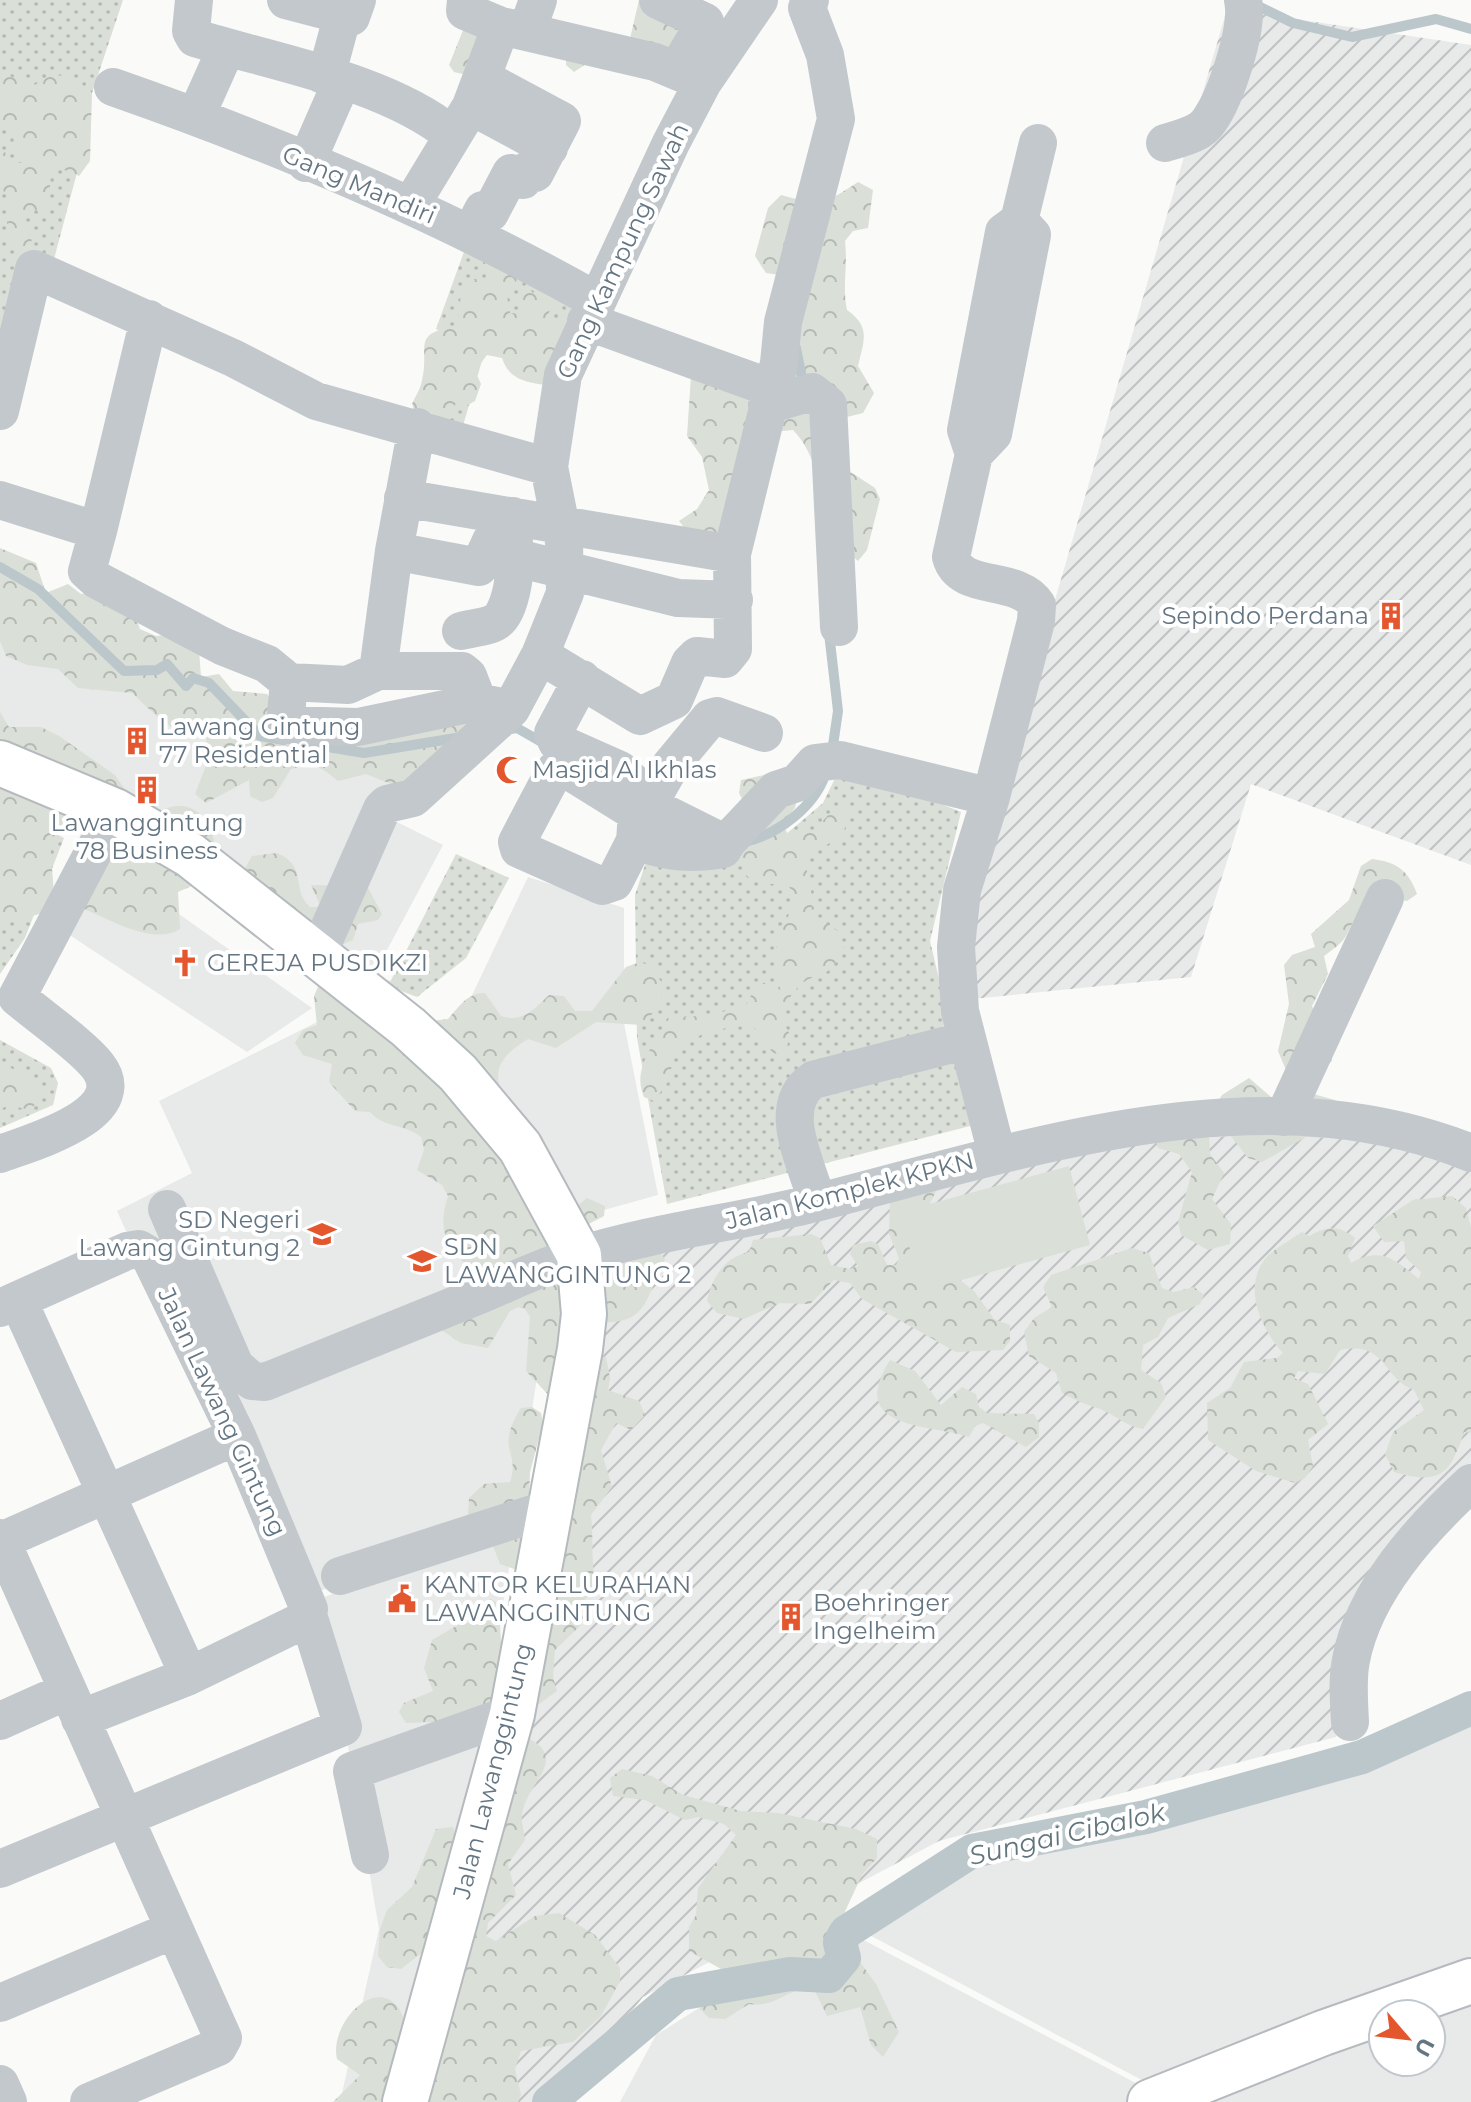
<svg xmlns="http://www.w3.org/2000/svg" width="1471" height="2102" font-family="Montserrat,sans-serif">
	<style>
		.built { fill: #e8e9e9; fill-rule: evenodd }
		.industrial { fill: url(#industrial-furrows) }
		.green { fill: url(#green-dots) }
		.forest { fill: url(#forest-crowns) }
		.pitch { fill: #dadfd7 }
		.lines { fill: none; stroke-linecap: round; stroke-linejoin: round }
		.stream { stroke: #bbc7cb; stroke-width: 10 }
		.canal { stroke: #bbc7cb; stroke-width: 34 }
		.major-casing { stroke: #b5babe; stroke-width: 48 }
		.minor { stroke: #c3c8cc; stroke-width: 38 }
		.major { stroke: #fff; stroke-width: 44 }
		.labels { text-anchor: middle; stroke-width: 8; stroke-linejoin: round; paint-order: stroke }
		.street-label { font-size: 24px; fill: #657683; stroke: #fff }
		.poi-label { font-size: 24px; fill: #657683; stroke: #fff; text-anchor: start }
		.water-label { font-size: 26px; font-style: italic; fill: #60757c; stroke: #fff }
	</style>
	<defs>
		<pattern id="industrial-furrows" width="10" height="10" patternUnits="userSpaceOnUse" patternTransform="scale(2)"><rect width="10" height="10" fill="#e8e9e9"/><path d="M-1 1l2-2M0 10L10 0M9 11l2-2" fill="none" stroke="#c0c1c2"/></pattern>
		<pattern id="green-dots" width="8" height="8" patternUnits="userSpaceOnUse" patternTransform="scale(2)"><rect width="8" height="8" fill="#dadfd7"/><path d="M2 2h.1M6 6h.1" fill="none" stroke="#b4b9b4" stroke-width="1.8" stroke-linecap="round"/></pattern>
		<pattern id="forest-crowns" width="20" height="18" patternUnits="userSpaceOnUse" patternTransform="scale(2)"><rect width="20" height="18" fill="#dadfd7"/><path d="M2 6a3 3 0 1 1 6 0M12 15a3 3 0 1 1 6 0" fill="none" stroke="#b4b9b4"/></pattern>
	</defs>
	<rect width="100%" height="100%" fill="#fafaf8"/>
	<path class="built" d="M0 609 289 767 397 770 393 820 443 845 370 982 0 742Z
		M104 861 312 1008 247 1052 65 932Z
		M528 877 624 908V1023L658 1195 575 1218 458 1025Z
		M329 1016 420 1071 542 1344 516 1517 293 1601 117 1211 192 1173 159 1101Z
		M516 1526 420 2102H340L379 1929 345 1728 316 1600Z
		M1471 1719V2102H1183L847 1923 987 1858 1366 1765ZM1383 2014H1431V2062H1383Z
		M833 1924 1172 2102H620L656 2035Z"/>
	<path class="industrial" d="M1227 9 1471 45V865L1251 784 1191 977 972 999 958 933Z
		M1321 1128 1471 1159V1464L1425 1515 1371 1583 1336 1737 939 1841 643 1997 580 2076 553 2102H431L594 1270 1087 1148Z"/>
	<path class="green" d="M0 0H123L92 93 79 165 49 278 0 410Z
		M469 238 585 302 553 376 486 347 460 436 411 418 442 332 436 329Z
		M842 764 961 812 930 941 974 1125 667 1204 637 1038 635 895 654 838 772 846 823 803Z
		M0 805 64 838 25 938 0 974Z
		M456 854 509 878 466 958 417 997 388 986Z
		M0 1040 51 1068 58 1083 53 1105 0 1128Z"/>
	<path class="forest" d="M639 0H653L680 23 683 53 592 60 574 72 566 65V53L510 31 471 76 454 72 449 65 466 23 629 43Z
		M5 73 31 87 50 76 71 75 92 93 90 161 79 176 57 167 51 171 48 216 32 208 22 214 34 247 29 257 17 254C3 236 7 217 10 195L0 189V148L16 163H23L12 136 0 123V74Z
		M858 182 873 190 868 228 853 231 845 241C848 266 842 286 847 310 871 327 864 340 858 366L874 393 863 413 843 418V467L875 488 880 499 867 550 858 561C818 530 828 465 793 430L771 432 714 542 693 539 679 521 697 509 709 490 702 457 687 436 691 376 780 388V275L766 273 755 256 768 208 781 195C820 206 825 204 858 182Z
		M488 256 521 276 506 291 510 313 522 314V297L528 289 542 299 547 287 566 293 549 312V319L563 316 575 298 585 302 552 386C529 382 510 382 502 358L487 355 475 371 481 384 475 401 466 406 457 403 438 421 417 418 412 404C415 397 421 388 422 380 430 348 410 332 457 327L462 287 474 279H488L480 266Z
		M0 548 36 563 46 593 68 584 81 594 112 590 128 595 140 629 156 636 193 632 198 637 201 677 219 674 233 691 267 694 275 705 475 722 406 790 366 774 338 781C321 766 313 762 291 769L273 798 262 802 250 796 249 780 206 803 195 794 209 758 206 739 164 723 132 693 78 688 58 669 27 665 6 656 0 641Z
		M0 712 9 727H41L59 736 115 775 136 806 154 814C198 790 214 825 218 863L205 880 178 892 180 929C153 946 112 920 84 909L113 849 124 855 128 844 115 811 68 822 57 831 50 844 54 893 45 912 14 922 0 917Z
		M768 774 798 795 795 808 782 824 788 834 813 831 837 806 848 810C852 837 822 847 804 857L813 901 810 918C833 925 841 927 844 951L828 971 802 982 783 1006 782 1021 791 1036 783 1055 773 1053 752 1025 706 1031 673 1055 670 1079 654 1101 644 1097C631 1068 656 1042 670 1017L702 1016 745 1007 758 982 771 984 778 995 781 992C770 954 776 930 800 899L788 886 755 882 747 876 739 838 745 805 739 793 741 780Z
		M277 853C309 867 290 889 310 907H321L311 885 367 886 382 914 378 920 358 924 353 940 339 946 242 874 252 856Z
		M1372 859C1397 862 1409 871 1417 894L1407 901C1363 889 1366 899 1347 934 1343 943 1332 950 1324 956L1328 974 1312 1006 1332 1049V1061L1308 1082 1313 1094 1335 1100 1343 1110 1328 1138 1306 1137 1262 1162 1248 1158 1227 1131 1209 1136 1210 1154 1224 1173 1212 1199 1231 1224 1230 1244 1208 1250 1181 1235 1178 1222 1192 1172 1179 1154 1158 1148 1149 1127 1213 1109 1222 1095 1249 1078 1277 1102 1288 1075 1278 1051 1289 1004 1284 965 1292 955 1315 947 1311 934 1349 900 1361 866Z
		M640 962 651 966 665 988 657 1009 641 1025 596 1022 556 1048 528 1039C474 1071 511 1089 505 1128 505 1133 499 1141 497 1145L503 1167 533 1177 562 1219 587 1198 605 1206 604 1216 579 1229 593 1258 654 1245 665 1259C639 1316 646 1324 580 1323L574 1355 606 1357 610 1378 608 1390 639 1401 645 1415 631 1430 616 1423 601 1450 612 1487 591 1515C594 1540 590 1563 597 1588L578 1606 581 1625 555 1650 553 1677 557 1691 539 1704 505 1702 434 1722 406 1723 399 1712 404 1703 433 1691 424 1668 432 1640 458 1625 473 1622 481 1604 491 1599 499 1605 501 1642 516 1643 531 1575 500 1564 490 1538 468 1517 469 1498 484 1484 510 1482C521 1449 494 1451 521 1408L532 1407 541 1413 543 1423 530 1472 529 1502 553 1400 526 1371 530 1317 525 1309 518 1307 510 1311 488 1348 461 1343 435 1326 439 1300 473 1270C446 1250 437 1229 448 1196L442 1185 417 1170 424 1150 421 1137C405 1124 384 1128 370 1112L355 1111 329 1082 332 1064 303 1055 295 1043 303 1030 317 1025 314 996 318 987 364 971 397 984 398 997 424 1022 448 1019C459 1007 467 993 485 993L501 1016C523 1023 533 1010 549 995L564 996 575 1011H592L626 967Z
		M0 1062 39 1083 44 1095 30 1110 8 1105 0 1110Z
		M938 1187 921 1222 934 1260 974 1291 994 1319 1010 1325V1341L1003 1350 956 1352 862 1299 850 1283 834 1280 810 1304 780 1303 744 1319 717 1313 707 1301C712 1277 725 1257 749 1252L753 1240 811 1234 820 1238 831 1265 850 1269 858 1266 850 1254 853 1245 871 1241 878 1244 887 1265H896L899 1258 889 1234 890 1197Z
		M1452 1196 1466 1208 1471 1228V1433L1464 1432C1450 1475 1440 1485 1394 1472L1385 1454 1393 1432 1424 1410 1414 1390C1381 1378 1388 1341 1340 1350L1325 1374 1298 1371 1294 1378 1308 1384 1328 1424 1308 1440 1313 1466 1305 1478 1295 1483 1256 1471 1208 1440 1207 1403 1230 1388 1244 1362 1277 1358 1283 1353C1262 1330 1242 1289 1265 1259 1273 1249 1291 1240 1302 1232L1309 1236C1328 1226 1338 1225 1355 1238L1348 1256 1351 1263C1382 1246 1395 1260 1419 1279L1421 1272 1406 1258 1404 1241 1384 1242 1373 1226 1413 1200Z
		M1132 1248 1149 1253 1162 1288 1174 1292 1194 1287 1204 1295 1200 1304 1168 1318 1158 1337 1143 1345 1141 1370 1161 1383 1166 1397 1143 1429C1125 1426 1116 1415 1100 1409 1086 1404 1076 1401 1062 1393L1056 1373 1029 1356 1024 1332 1034 1318 1052 1307 1043 1287 1051 1275Z
		M890 1360 915 1371 941 1405 962 1387 976 1394 979 1407 987 1413 1034 1414 1039 1423V1437L1026 1447 983 1423 975 1426 969 1437C927 1423 846 1430 890 1360Z
		M517 1733C577 1757 526 1780 522 1815 521 1822 524 1832 525 1840L508 1864 516 1895 488 1923 486 1936 496 1941 535 1916 559 1913 595 1935 620 1968V1981L601 2016 573 2042 521 2051 515 2069 521 2095 518 2102H333L360 2075 337 2059C329 2027 371 1977 397 2006 404 2014 407 2032 411 2042L435 1957 423 1952 401 1969 387 1967 378 1956 380 1929 387 1910 412 1887 436 1829 453 1827 459 1845Z
		M622 1769 652 1776 683 1795 741 1811 778 1813 856 1829 877 1839V1858L862 1875 841 1920 843 1939 876 1984 899 2032 883 2057 871 2045 860 2007 827 2016 813 1987C787 1988 777 2008 749 2004L725 2019 709 2018 700 2009V2002L722 1975 721 1969 689 1951V1927L696 1915 698 1888 736 1835 724 1824 698 1817 685 1820 645 1800 613 1796 610 1778Z"/>
	<path class="pitch" d="M1069 1166 1090 1245 921 1291 900 1212Z"/>
	<g class="lines">
		<path class="stream" d="M1252 3 1293 23 1352 37 1436 19 1471 29
			M796 348 804 388
			M0 567 38 589 124 671 157 670 167 664 186 686 193 678 209 683 260 736 284 740
			M829 633 838 711 832 752
			M505 730 517 728 545 744
			M304 743 364 753 462 737
			M745 842C778 834 814 807 825 775"/>
		<path class="canal" d="M549 2102 678 1994 790 1974 829 1976 844 1958 840 1943 846 1932 972 1851 1146 1817 1362 1757 1471 1708"/>
		<defs>
			<path id="major" d="M0 763 115 811 190 855 408 1027 458 1073 520 1147 579 1255 584 1314 580 1349 512 1714 405 2102
				M1150 2102 1323 2033 1471 1981"/>
		</defs>
		<use href="#major" class="major-casing"/>
		<path class="minor" d="M194 0 191 31 195 38C276 63 385 81 451 134
			M286 0 351 17 357 0
			M466 0 465 11 501 26
			M658 0 705 22 677 70
			M527 31 538 0
			M321 74 330 62 343 14
			M113 87C279 145 443 214 597 301
			M471 106 549 148
			M196 116 226 49
			M1165 143C1180 138 1200 135 1209 121 1226 97 1249 28 1243 0
			M306 163 342 81
			M411 205 471 106 501 26 655 62 703 82
			M471 233 483 210 490 213 511 173 523 180 528 170 535 173 562 121 482 78
			M586 321 771 388
			M767 405 812 392 828 405 839 627
			M0 411 34 269 233 358 316 401 549 467
			M974 454 993 434 1032 235 1019 221
			M403 498 732 554
			M0 500 98 531 87 571 97 580 222 646 267 664 289 682 285 725 358 727 478 702 511 709
			M98 531 149 319
			M394 551 479 567 491 541 514 544 513 516
			M517 558 678 598 734 600
			M461 631C472 628 489 627 497 621 512 611 518 560 514 544
			M540 655 640 716 674 700 690 663 697 656 725 659 733 649 732 554 779 363 783 322 836 119 825 55 807 8 810 0
			M378 671H462L468 676 478 702
			M582 679 553 733 557 742 620 770 664 813 726 844
			M289 682 348 685 378 671 394 551 417 427
			M563 767 637 813 635 841 614 882 602 886 519 849 517 842 555 770Z
			M650 802 671 765 710 718 717 716 764 733
			M635 841C667 852 690 855 723 849
			M725 844 776 790 797 783 815 763 840 760 991 797
			M317 956 382 809 387 804 413 798 511 709 540 655 565 593 564 542 549 467 563 375 671 143 703 82 759 0
			M1284 1117 1385 898
			M0 1154C29 1143 136 1114 97 1065 80 1044 39 1016 17 997L115 811
			M997 1154 960 1011 956 947 962 890 991 797 1036 621 1037 605C1017 574 961 593 951 557L974 454 966 430 1004 232 1019 221 1038 143
			M817 1202C808 1165 774 1107 813 1080L967 1040
			M167 1209 235 1366 252 1381 265 1382C335 1354 405 1325 475 1297 509 1283 544 1265 580 1255 658 1231 740 1222 819 1202 1028 1149 1259 1068 1471 1153
			M18 1300 189 1676
			M0 1308 127 1251 139 1249 149 1255 237 1436 309 1609 304 1620 189 1676 80 1719
			M0 1538 223 2038 218 2047 89 2102
			M1 1541 237 1436
			M340 1576 551 1508
			M0 1721 67 1691
			M1350 1722C1349 1701 1347 1680 1351 1660 1364 1591 1421 1529 1471 1483
			M370 1855 352 1771 512 1714
			M0 1869 343 1727 308 1615
			M0 2003 173 1930
			M0 2084 8 2102"/>
		<use href="#major" class="major"/>
	</g>
	<defs>
		<symbol id="building-bare" viewBox="-9 -9 18 18"><path d="M-4-6H4V6H1V3H-1V6H-4ZM-2.5-4.3h1.7v1.8h-1.7ZM.8-4.3h1.7v1.8H.8ZM-2.5-1h1.7V.8h-1.7ZM.8-1h1.7V.8H.8Z" fill="#e4572e" stroke="#fff" stroke-width="2.5" paint-order="stroke"/></symbol>
		<symbol id="mosque-bare" viewBox="-9 -9 18 18"><path d="M3.5-4.9A6 6 0 1 0 3.5 4.9A5 5 0 1 1 3.5-4.9Z" fill="#e4572e" stroke="#fff" stroke-width="2.5" paint-order="stroke"/></symbol>
		<symbol id="church-bare" viewBox="-9 -9 18 18"><path d="M-1.2-6h2.4v3.5h3.3v2.4h-3.3V6h-2.4V-.1h-3.3v-2.4h3.3Z" fill="#e4572e" stroke="#fff" stroke-width="2.5" paint-order="stroke"/></symbol>
		<symbol id="school-bare" viewBox="-9 -9 18 18"><path d="M0-5L7-2L0 1L-7-2ZM-4 1L0 2.5L4 1V4Q0 6-4 4Z" fill="#e4572e" stroke="#fff" stroke-width="2.5" paint-order="stroke"/></symbol>
		<symbol id="civic-bare" viewBox="-9 -9 18 18"><path d="M-.6-6.5H3V-4.5H.6V-3L4-1V1h2V6H-6V1h2V-1L-.6-3ZM-1.2 2.5V6h2.4V2.5Z" fill="#e4572e" stroke="#fff" stroke-width="2.5" paint-order="stroke"/></symbol>
	</defs>
	<g fill-rule="evenodd">
		<use href="#building-bare" x="1371" y="596" width="40" height="40"/>
		<use href="#building-bare" x="117" y="721" width="40" height="40"/>
		<use href="#mosque-bare" x="490" y="750" width="40" height="40"/>
		<use href="#building-bare" x="127" y="770" width="40" height="40"/>
		<use href="#church-bare" x="165" y="943" width="40" height="40"/>
		<use href="#school-bare" x="302" y="1214" width="40" height="40"/>
		<use href="#school-bare" x="402" y="1241" width="40" height="40"/>
		<use href="#civic-bare" x="382" y="1579" width="40" height="40"/>
		<use href="#building-bare" x="771" y="1597" width="40" height="40"/>
	</g>
	<g class="labels">
		<g class="street-label">
			<text transform="translate(359 185) rotate(23)" y="8">Gang Mandiri</text>
			<text transform="translate(623 251) rotate(-65)" y="8">Gang Kampung Sawah</text>
			<text transform="translate(850 1191) rotate(-14)" y="8">Jalan Komplek KPKN</text>
			<text transform="translate(222 1412) rotate(65)" y="8">Jalan Lawang Gintung</text>
			<text transform="translate(493 1771) rotate(-76)" y="8">Jalan Lawanggintung</text>
		</g>
		<g class="poi-label">
			<text x="1369" y="624" text-anchor="end">Sepindo Perdana</text>
			<text x="159" y="735">Lawang Gintung<tspan x="159" dy="28">77 Residential</tspan></text>
			<text x="532" y="778">Masjid Al Ikhlas</text>
			<text x="147" y="831" text-anchor="middle">Lawanggintung<tspan x="147" dy="28">78 Business</tspan></text>
			<text x="207" y="971">GEREJA PUSDIKZI</text>
			<text x="300" y="1228" text-anchor="end">SD Negeri<tspan x="300" dy="28">Lawang Gintung 2</tspan></text>
			<text x="444" y="1255">SDN<tspan x="444" dy="28">LAWANGGINTUNG 2</tspan></text>
			<text x="424" y="1593">KANTOR KELURAHAN<tspan x="424" dy="28">LAWANGGINTUNG</tspan></text>
			<text x="813" y="1611">Boehringer<tspan x="813" dy="28">Ingelheim</tspan></text>
		</g>
		<g class="water-label">
			<text transform="translate(1067 1834) rotate(-13)" y="9">Sungai Cibalok</text>
		</g>
	</g>
	<g transform="translate(1407 2038) rotate(118)"><circle r="38" fill="#ffffff" stroke="#c1c8cd" stroke-width="2"/>
	<path d="M0-6L14 30L0 20L-14 30Z" fill="#e4572e"/>
	<text y="-12" font-size="22" font-weight="bold" text-anchor="middle" fill="#657683">U</text>
	</g>
</svg>
